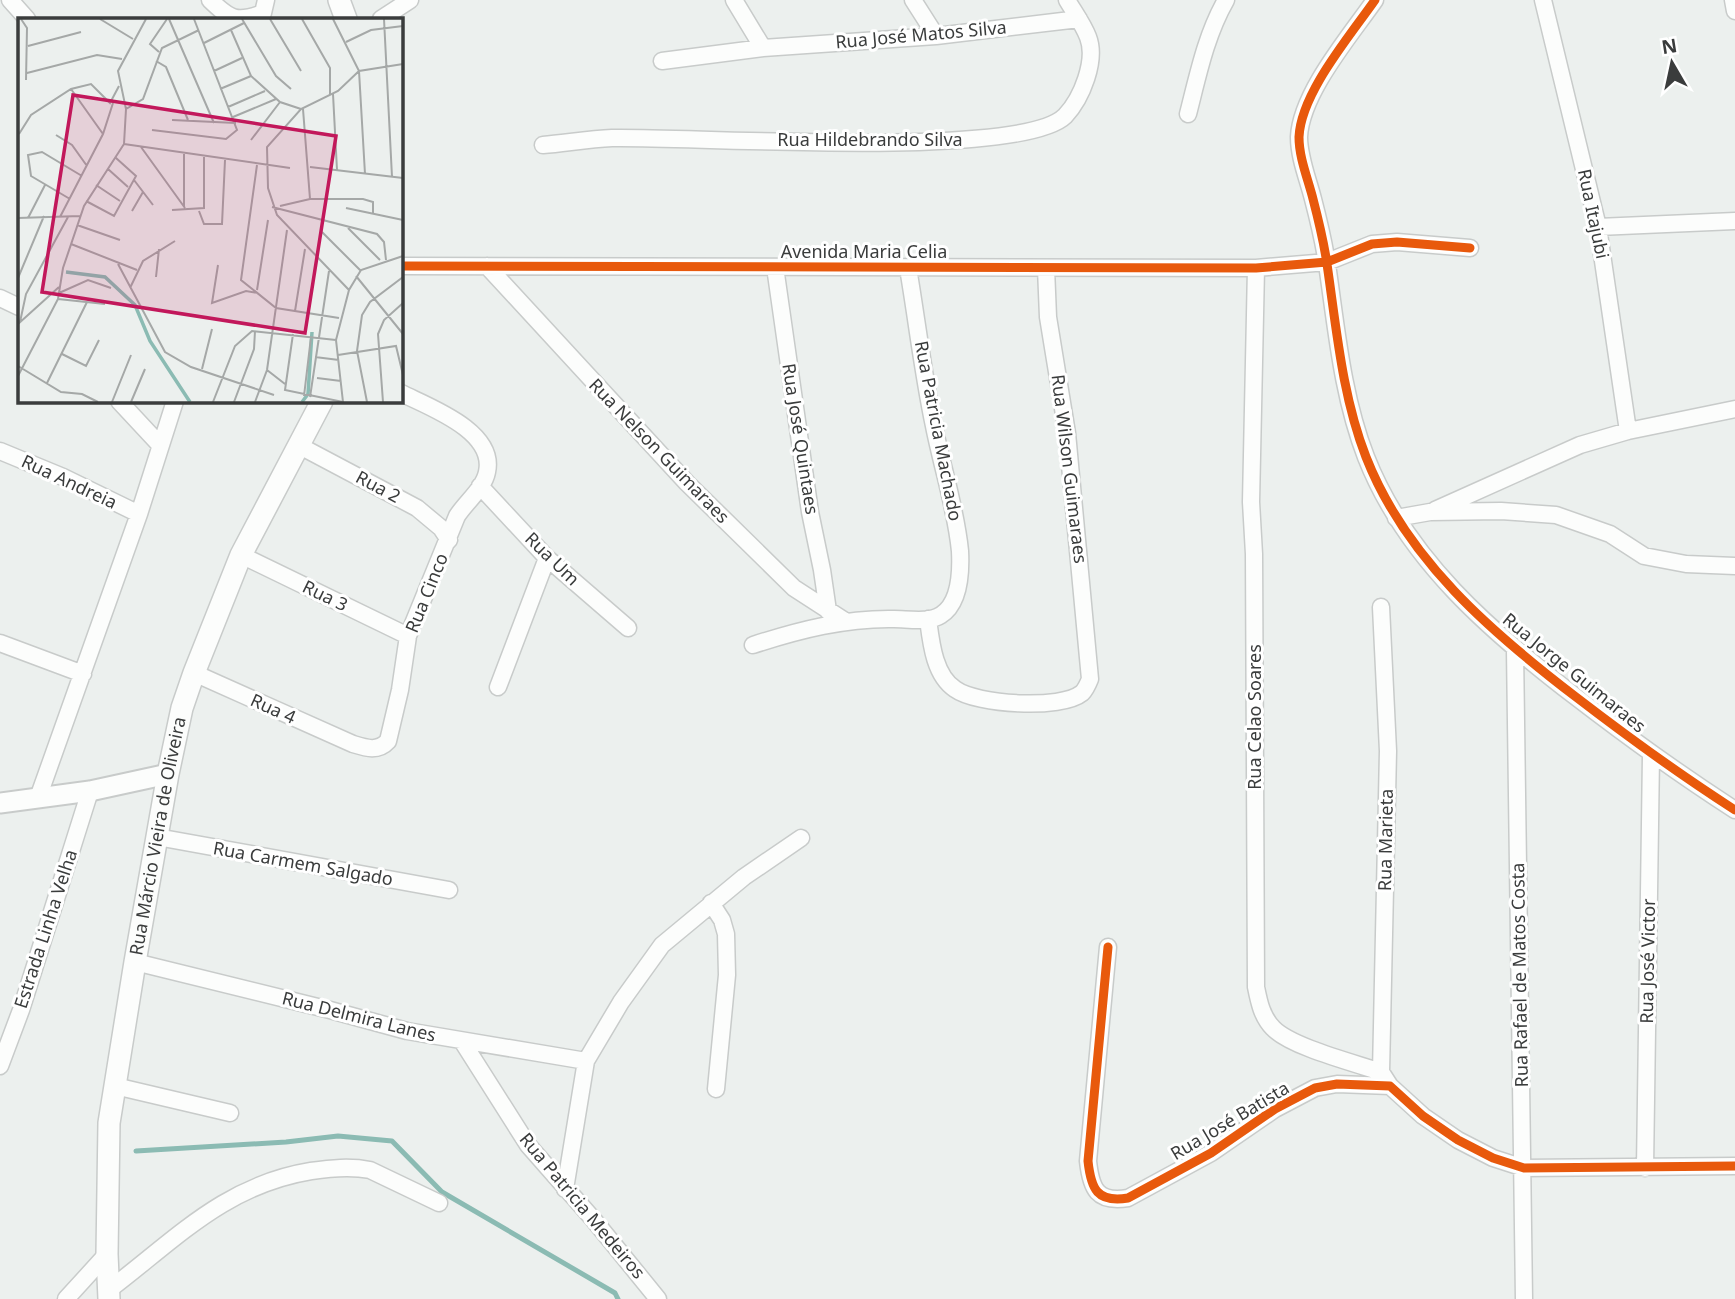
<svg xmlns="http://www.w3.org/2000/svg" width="1735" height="1299" font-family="'Noto Sans',sans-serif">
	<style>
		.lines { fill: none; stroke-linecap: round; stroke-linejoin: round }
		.stream { stroke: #8bbbb3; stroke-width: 5 }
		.minor-casing { stroke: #c8cbca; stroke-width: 19 }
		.tertiary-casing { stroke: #c8cbca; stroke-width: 23 }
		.secondary-casing { stroke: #c8cbca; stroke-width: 24 }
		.minor { stroke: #fcfdfc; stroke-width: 16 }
		.tertiary { stroke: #fcfdfc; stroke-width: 19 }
		.secondary { stroke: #fcfdfc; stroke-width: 21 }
		.cycleway-casing { stroke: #fff; stroke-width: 13 }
		.cycleway { stroke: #e8590c; stroke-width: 9 }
		.labels { text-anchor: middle; stroke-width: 6; stroke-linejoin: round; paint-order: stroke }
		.street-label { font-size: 18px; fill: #3a3c3c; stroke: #fff }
		.inset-river { fill: none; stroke: #8bbbb3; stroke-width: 3.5 }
		.inset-road { fill: none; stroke: #a5a8a7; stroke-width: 2 }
		.view { fill: #c2185b; fill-opacity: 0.15; stroke: #c2185b; stroke-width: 3.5 }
		.inset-edge { fill: none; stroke: #3a3c3c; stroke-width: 3.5 }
	</style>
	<rect width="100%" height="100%" fill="#ecf0ee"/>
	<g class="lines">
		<path class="stream" d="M136 1151 286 1142 338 1136 392 1141 442 1192 615 1293 618 1299"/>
		<defs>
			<path id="minor" d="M10 0 27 19
				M210 0C230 19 236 23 263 13L266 0
				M734 0 763 48
				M913 0 936 36
				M1375 0C1350 36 1301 93 1299 137 1299 158 1308 179 1313 199 1319 222 1325 247 1328 271 1337 334 1343 398 1366 457 1406 559 1491 632 1576 697 1628 737 1679 774 1735 810
				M1543 0 1598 227 1628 431
				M1733 0 1735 11
				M381 19 410 0
				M662 61 763 48 936 36 1079 19
				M1188 114C1198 75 1206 35 1226 0
				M543 145C566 143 589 139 612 138 690 136 1020 160 1065 116 1082 98 1097 60 1088 37 1083 24 1074 12 1067 0
				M1598 227 1735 221
				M401 266 1256 268 1327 262 1372 244 1397 242 1470 248
				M487 266 687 483 794 588 845 621
				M775 267 810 512 822 570 828 611
				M1256 268 1251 502 1254 554 1256 987C1259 1002 1262 1017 1273 1028 1291 1047 1355 1063 1381 1072L1390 1086
				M0 298 19 307
				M119 401 160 445
				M298 445 417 508 441 528 449 540
				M0 451 63 477 139 514
				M480 486 547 558 628 628
				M1435 510 1580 445 1628 431 1735 409
				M1396 518 1430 512 1501 511 1556 515 1610 534 1644 556 1686 564 1735 566
				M241 555 408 636
				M1381 607 1388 751 1381 1072
				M928 619C931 642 934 675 955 689 977 705 1061 710 1082 693 1086 689 1088 684 1090 679L1067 433 1048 317 1046 268
				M0 643 83 674
				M753 645C799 630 846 618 894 619 908 619 929 623 941 615 960 603 961 571 960 551 956 509 942 467 934 426 923 374 917 321 908 268
				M1515 650 1524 1299
				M194 673 353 744C366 748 378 752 388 741L400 690 408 636 457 516C466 502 484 488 487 472 496 431 429 407 401 393
				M498 687 547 558
				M38 798 139 514 175 401
				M157 837 449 890
				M711 903 722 920 726 934 727 975 716 1089
				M1108 947 1088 1161C1091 1189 1097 1203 1128 1198L1211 1153 1275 1109 1315 1088 1337 1084 1390 1086 1423 1116 1458 1140 1493 1158 1524 1168 1735 1166
				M135 962 330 1010 407 1031 586 1061
				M462 1041 528 1145 593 1219 658 1299
				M0 1066 21 1010 90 791
				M115 1086 230 1113
				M1645 1168 1651 755
				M565 1189 586 1061 621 1002 662 945 744 877 801 838
				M110 1289C176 1239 225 1185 311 1171 331 1168 350 1166 370 1170L439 1203
				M66 1299 107 1254"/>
			<path id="tertiary" d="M0 803 90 791 168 774"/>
			<g id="secondary">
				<path d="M339 0 346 19"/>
				<path id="s1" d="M109 1299 107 1254 109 1123 135 962 168 774 182 708 194 673 241 555 322 401"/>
			</g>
		</defs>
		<use href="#minor" class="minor-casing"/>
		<use href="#tertiary" class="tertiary-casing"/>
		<use href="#secondary" class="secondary-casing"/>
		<use href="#minor" class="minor"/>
		<use href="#tertiary" class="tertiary"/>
		<use href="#secondary" class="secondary"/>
		<defs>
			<path id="cycleway" d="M1375 0C1350 36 1301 93 1299 137 1299 158 1308 179 1313 199 1319 222 1325 247 1328 271 1337 334 1343 398 1366 457 1406 559 1491 632 1576 697 1628 737 1679 774 1735 810
				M401 266 1256 268 1327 262 1372 244 1397 242 1470 248
				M1108 947 1088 1161C1091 1189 1097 1203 1128 1198L1211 1153 1275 1109 1315 1088 1337 1084 1390 1086 1423 1116 1458 1140 1493 1158 1524 1168 1735 1166"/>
		</defs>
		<use href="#cycleway" class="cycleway-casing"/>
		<use href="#cycleway" class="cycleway"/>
	</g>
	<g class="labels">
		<g class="street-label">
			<text transform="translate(921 35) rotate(-5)" y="6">Rua José Matos Silva</text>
			<text x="870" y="146">Rua Hildebrando Silva</text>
			<text transform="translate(1593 214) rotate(78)" y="6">Rua Itajubi</text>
			<text x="864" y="258">Avenida Maria Celia</text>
			<text transform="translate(938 431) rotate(79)" y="6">Rua Patricia Machado</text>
			<text transform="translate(800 439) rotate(81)" y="6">Rua José Quintaes</text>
			<text transform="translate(659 451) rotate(46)" y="6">Rua Nelson Guimaraes</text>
			<text transform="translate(1069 469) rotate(83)" y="6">Rua Wilson Guimaraes</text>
			<text transform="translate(69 482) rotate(25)" y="6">Rua Andreia</text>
			<text transform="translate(378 487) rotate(28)" y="6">Rua 2</text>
			<text transform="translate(552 559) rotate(44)" y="6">Rua Um</text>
			<text transform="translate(427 593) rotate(-68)" y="6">Rua Cinco</text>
			<text transform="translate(325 596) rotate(26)" y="6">Rua 3</text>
			<text transform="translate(1574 673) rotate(39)" y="6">Rua Jorge Guimaraes</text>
			<text transform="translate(273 709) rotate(24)" y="6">Rua 4</text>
			<text transform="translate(1255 717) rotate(-90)" y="6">Rua Celao Soares</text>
			<text dy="6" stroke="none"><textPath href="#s1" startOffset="467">Rua Márcio Vieira de Oliveira</textPath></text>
			<text transform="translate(1386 840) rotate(-89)" y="6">Rua Marieta</text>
			<text transform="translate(303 864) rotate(10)" y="6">Rua Carmem Salgado</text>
			<text transform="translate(46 929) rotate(-72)" y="6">Estrada Linha Velha</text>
			<text transform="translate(1648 961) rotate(-89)" y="6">Rua José Victor</text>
			<text transform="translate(1520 975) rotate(-91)" y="6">Rua Rafael de Matos Costa</text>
			<text transform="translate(359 1017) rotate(14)" y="6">Rua Delmira Lanes</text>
			<text transform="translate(1230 1121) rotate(-31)" y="6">Rua José Batista</text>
			<text transform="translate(582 1206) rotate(50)" y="6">Rua Patricia Medeiros</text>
		</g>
	</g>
	<g transform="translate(18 18)">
		<rect width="385" height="385" fill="#ecf0ee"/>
		<path class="inset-river" d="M48 254 87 259 117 287 132 323 172 384M284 384 290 376 294 314"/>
		<path class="inset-road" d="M3 1 9 10 8 62M82 1 115 21M151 1 196 105M224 1 258 58 273 71M252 1 283 53M284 1 312 50V77M315 1 341 53 347 156M366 1 374 159M213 12 233 58 262 84 283 91M328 24 353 12 385 8M186 25 226 5M10 28 63 14M141 34 132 26 149 1M138 43 148 49 170 102M196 53 224 40M9 55 79 37 104 41M53 71 85 116M202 71 233 58M315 76 319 152M210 89 247 73M108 91 125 81 144 30 181 12M285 91 292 181M215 99 258 81M154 102 218 105M134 112 208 121 219 112 176 1M1 116 13 97 53 71 73 66 92 85 101 68M38 117 54 127 69 148M233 122 262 84M106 126 272 150M123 129 167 190M239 147 223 262 258 290 321 300M292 149 385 160M90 151 110 169M116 162 135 187M78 167 102 183M52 181 13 158 10 137 24 134 64 158M68 183 96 198 118 158 98 140M262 188 292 181H345L355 184V196M166 189V136M254 189 359 216 366 224 368 242M328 190 385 202M154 192 186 190V139M114 193 125 174M181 193 186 206H204L207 142M42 199 85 116 95 85M0 200 62 198M10 200 27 167M59 207 102 222M330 210 362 242M304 214 342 252M53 226 119 252M100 246 147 334 173 349 256 377M200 247 194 285 228 273 240 275M338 258 385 316M138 259 141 231M0 260 26 198M112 270 125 243 157 223M239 272 250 202M331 272 259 197 250 170 249 129 283 91 320 73 341 53 385 46M41 275 70 262 93 270M40 281 87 286M277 293 287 231M2 304 8 276 50 199M0 306 41 269M275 316 267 372 325 384M44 336 68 348 81 322M320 337 378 328 385 357M297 339 321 342M0 348 43 374 64 376 80 384M184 351 194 311M249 352 267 366M0 358 40 281 45 250 66 188 106 126 108 91 100 53 128 1M299 360 323 363M29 365 69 284M286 378 293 319M292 379 311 253M94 384 113 337M113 384 127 351M195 384 217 328 234 313 318 322M216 384 236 331 237 313M237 384 249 352 269 212M325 384 318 322 331 272 343 252 385 238M349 384 339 333 344 297 352 284 385 259M365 384 360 316 366 302 385 285"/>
		<path class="view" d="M55 77 318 118 287 315 24 274Z"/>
		<rect width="385" height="385" class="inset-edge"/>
	</g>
	<g transform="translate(1672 63) rotate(351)" stroke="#ffffff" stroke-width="5" paint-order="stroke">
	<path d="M0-5L12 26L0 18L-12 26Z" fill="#3a3c3c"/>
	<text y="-10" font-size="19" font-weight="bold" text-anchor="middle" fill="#3a3c3c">N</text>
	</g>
</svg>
